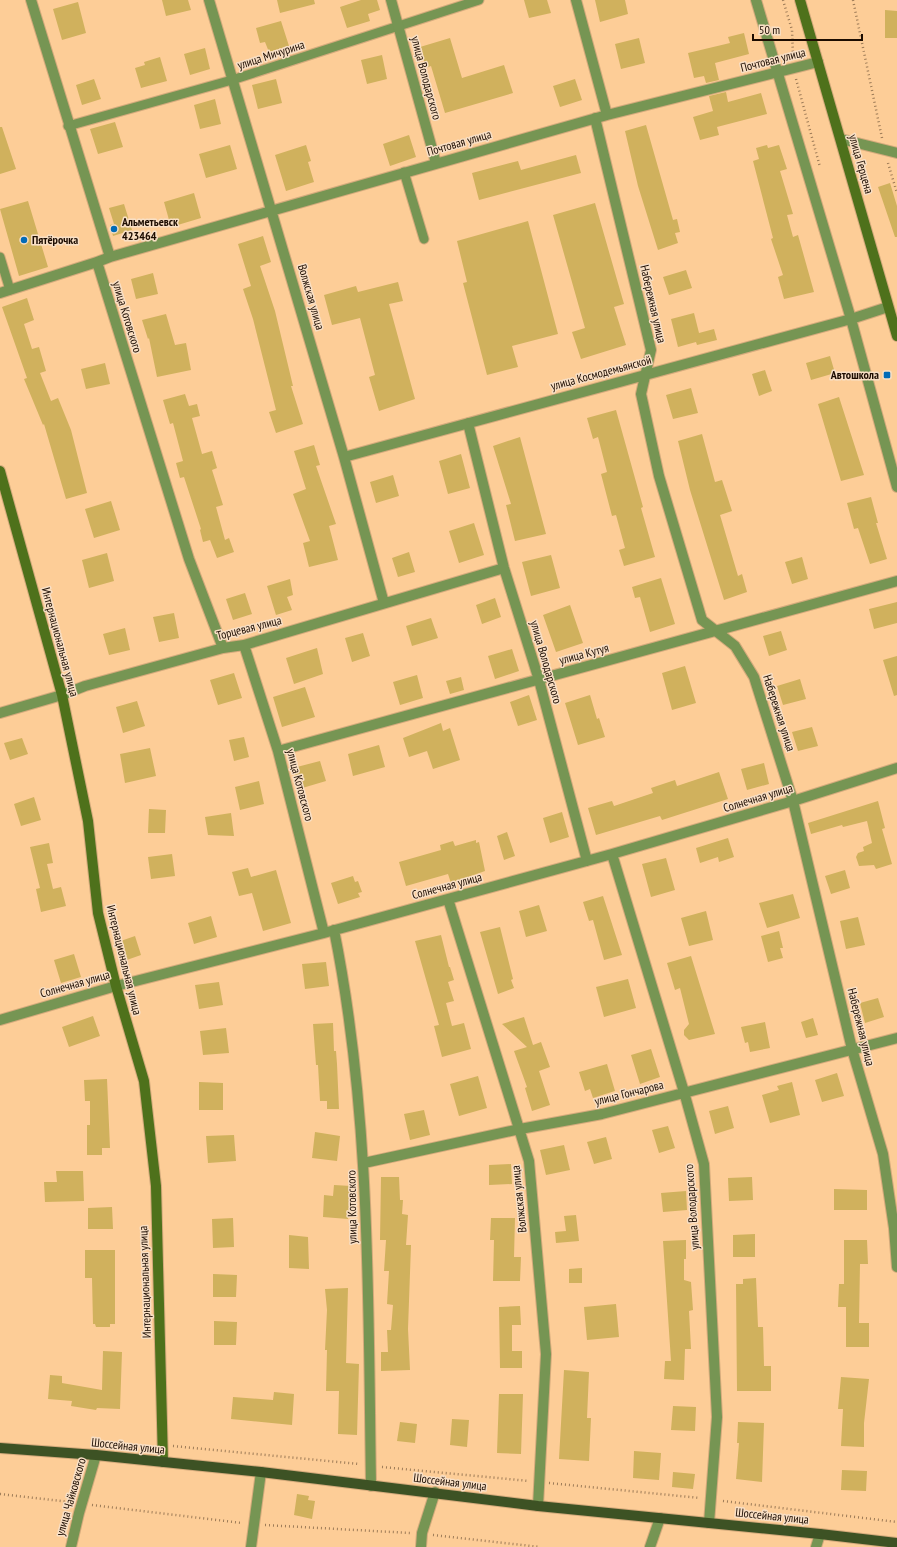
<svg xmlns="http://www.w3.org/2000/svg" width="897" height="1547" font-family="'PT Sans Narrow',sans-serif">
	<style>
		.building { fill: #d0b15d }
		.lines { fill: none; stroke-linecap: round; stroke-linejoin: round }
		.lane-casing { stroke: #d4aa7c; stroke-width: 11 }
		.street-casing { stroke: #d4aa7c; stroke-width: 12 }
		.secondary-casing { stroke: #d4aa7c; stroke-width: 12 }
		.primary-casing { stroke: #d4aa7c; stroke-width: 12 }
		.path { stroke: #9d7b57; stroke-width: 2.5; stroke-dasharray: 1 3; stroke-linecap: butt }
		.lane { stroke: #769553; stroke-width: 9 }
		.street { stroke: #769553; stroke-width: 10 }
		.secondary { stroke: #4e711b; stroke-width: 10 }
		.primary { stroke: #3d5224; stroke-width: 10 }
		.poi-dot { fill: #026bb7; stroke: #f8dfc5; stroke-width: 1.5 }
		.labels { text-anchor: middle; stroke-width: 3; stroke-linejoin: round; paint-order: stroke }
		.street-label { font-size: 12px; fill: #1c0c00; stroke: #f8dfc5 }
		.poi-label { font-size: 12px; font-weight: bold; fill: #1c0c00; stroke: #f8dfc5; text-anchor: start }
	</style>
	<rect width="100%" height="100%" fill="#fdcd97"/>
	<path class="building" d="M162 0H188L191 10 166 16Z
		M277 0H314L315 4 280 13Z
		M361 0H377L380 10 368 14 370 21 347 28 340 7Z
		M524 0H547L551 13 529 18Z
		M595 0H625L628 14 600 22Z
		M78 2 86 33 62 40 53 9Z
		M885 10 897 11V38H885Z
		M281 21 289 46 269 52 265 42 260 43 256 28Z
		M744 33 749 54 715 63 719 80 706 83 704 76 694 78 688 53 730 43 728 37Z
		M450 38 462 78 504 65 513 93 445 113 431 66 426 68 420 47Z
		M639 38 645 63 621 69 615 44Z
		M205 48 210 69 190 75 184 54Z
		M382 55 387 79 367 84 361 60Z
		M160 57 167 81 141 88 135 68 145 65 144 62Z
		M94 79 101 99 82 105 76 85Z
		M276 79 282 103 258 109 252 85Z
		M575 79 582 100 560 107 553 86Z
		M726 92 728 102 761 93 767 114 717 127 719 135 700 140 693 117 713 111 709 96Z
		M215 99 221 124 200 129 194 105Z
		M115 122 123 147 98 154 90 129Z
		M646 125 673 220 677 219 680 232 675 233 678 243 658 250 638 186 625 131Z
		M0 127H2L16 169 0 174Z
		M409 135 416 157 390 166 383 144Z
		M230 145 237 169 206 178 199 154Z
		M306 145 311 161 308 162 314 182 286 191 275 155Z
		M767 145 768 148 779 145 787 169 780 171 793 214 787 215 793 237 798 235 814 292 784 299 778 277 783 275 771 239 773 238 753 161 759 159 756 148Z
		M576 155 581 173 479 200 472 173 518 161 521 170Z
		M890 183 897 206V237H895L878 187Z
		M194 193 201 218 171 227 164 202Z
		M28 201 48 267 19 276 0 209Z
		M595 203 624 304 614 307 626 345 581 359 572 332 585 328 553 215Z
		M124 204 132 230 113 236 110 225 114 224 109 208Z
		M528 221 558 334 512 346 518 367 487 375 463 283 467 282 457 241Z
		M263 236 271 262 260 266 275 311 293 386H291L303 424 276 433 269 412 276 410 253 319 243 289 251 286 238 244Z
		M686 270 692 288 669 295 663 277Z
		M153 273 158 294 136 299 131 279Z
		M398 282 403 301 389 304 415 399 379 411 369 377 375 375 360 318 332 325 324 295 356 286 358 292Z
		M27 298 34 320 24 324 32 349 39 347 46 371 40 373 51 401 58 398 71 430 87 493 66 499 44 424 43 425 24 379 27 378 2 307Z
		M694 313 699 333 714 329 717 340 697 345 696 342 678 347 671 319Z
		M166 314 175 345 186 343 191 370 157 377 149 338 148 339 142 320Z
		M830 356 835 373 811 380 806 363Z
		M105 363 110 384 86 389 81 369Z
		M765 370 772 391 759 396 752 374Z
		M691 388 698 413 673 419 666 395Z
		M185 394 189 406 197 404 200 416 192 418 202 454 212 451 217 468 212 470 223 505 216 507 225 540 229 538 234 552 217 558 210 540 203 542 200 530 201 529 184 477 180 478 176 463 183 461 173 423 170 424 163 400Z
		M839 397 864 475 841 481 818 404Z
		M616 410 643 507 641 508 655 557 624 566 619 550 625 548 616 515 612 516 601 474 607 472 598 437 593 439 587 418Z
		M702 434 715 482 722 480 732 511 720 515 738 576 742 574 747 592 724 600 690 490 678 441Z
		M520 437 546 534 515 541 506 505 511 504 493 446Z
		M314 445 320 465 316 466 336 524 329 526 338 560 309 567 303 543 310 541 293 494 306 489 294 451Z
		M461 454 470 488 448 494 439 461Z
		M393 475 399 496 376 503 370 482Z
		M871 497 878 523H876L887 559 870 564 858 528 854 529 847 503Z
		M111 501 120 530 94 538 85 509Z
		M474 523 484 555 459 563 449 531Z
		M409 552 415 572 398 577 392 558Z
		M107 553 114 581 89 588 82 560Z
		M551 555 560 588 531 596 522 562Z
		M802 557 808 579 792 584 785 562Z
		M661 578 675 624 650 632 640 597 635 598 632 587Z
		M290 579 293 595 287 597 292 610 276 615 267 586Z
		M245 593 252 614 233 620 226 599Z
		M495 598 501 617 482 624 476 605Z
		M897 602V623L874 629 869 609Z
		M570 605 583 643 556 652 543 615Z
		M174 613 179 638 159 642 153 617Z
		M431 618 438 638 412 646 406 626Z
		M125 628 130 650 109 655 103 634Z
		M781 631 787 650 769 656 763 636Z
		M363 633 370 656 352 662 345 638Z
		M317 648 323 674 294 684 286 658Z
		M512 649 519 671 495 679 488 656Z
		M897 656V695L894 696 883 660Z
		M685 666 696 703 672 710 662 673Z
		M234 673 242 698 218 705 210 680Z
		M417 675 423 698 400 705 393 682Z
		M461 677 464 690 450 694 446 681Z
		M800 679 806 699 783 705 777 686Z
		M305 687 315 717 282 727 273 697Z
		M529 695 537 720 518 726 510 702Z
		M590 695 597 719 599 718 605 737 578 745 565 703Z
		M137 701 145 726 123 733 116 707Z
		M441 723 443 731 450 728 460 760 433 769 427 751 409 757 403 738Z
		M812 727 818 746 798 751 792 732Z
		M244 737 249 757 234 761 229 740Z
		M22 738 28 754 10 760 4 743Z
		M379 745 385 767 353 776 348 754Z
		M150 748 156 776 125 783 120 754Z
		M320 761 326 781 299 789 293 768Z
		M764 763 769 784 747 790 741 769Z
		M719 772 728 799 662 820 660 816 596 835 588 808 612 801 614 806 653 793 651 788 675 780 677 786Z
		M259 781 264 804 240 810 235 787Z
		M34 797 41 820 21 826 14 804Z
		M878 801 885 828 882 829 892 864 876 869 874 865 859 866 856 857 858 853 864 851 863 847 872 843 867 821 843 827 842 825 811 834 808 823Z
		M149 809 166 810 165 833H148Z
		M562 812 569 837 550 843 543 818Z
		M231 813 234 836 208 835 205 817Z
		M507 832 515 856 504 860 497 836Z
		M728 838 734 857 719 862 718 857 700 863 696 848Z
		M476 840V843L479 842 485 871 451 883 448 874 406 886 399 862 441 850 440 845 453 841 455 846Z
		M49 843 53 863 47 864 53 889 61 887 66 906 41 912 36 889 40 888 30 847Z
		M172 854 175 876 151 879 148 857Z
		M666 858 675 890 651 897 642 864Z
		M248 868 251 877 276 870 291 923 263 931 252 893 239 896 232 872Z
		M845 870 850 888 831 894 825 876Z
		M353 876 355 882 358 881 362 892 358 893 360 897 338 904 331 883Z
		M793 894 800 918 767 928 759 903Z
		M603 896 622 955 604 960 593 920 589 921 583 902Z
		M539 905 547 931 526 937 519 911Z
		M706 911 713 940 689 946 681 918Z
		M211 916 217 937 194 944 188 923Z
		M858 917 865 945 846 949 840 921Z
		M500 927 513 979 511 980 514 988 498 994 480 932Z
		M779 931 783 948H780L783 958 768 962 761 936Z
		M441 935 449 967H450L454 980 448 982 454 1001 446 1003 452 1026 464 1023 471 1049 442 1057 434 1026 439 1025 415 941Z
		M135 936 141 955 121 962 115 943Z
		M74 954 81 977 61 983 54 960Z
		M691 956 715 1034 689 1040 684 1035V1030L689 1024 680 988 675 990 667 963Z
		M326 962 329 986 305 989 302 964Z
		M628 979 636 1008 604 1017 596 987Z
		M219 982 223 1005 199 1009 195 985Z
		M878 998 884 1017 865 1023 860 1003Z
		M93 1016 100 1036 69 1047 62 1027Z
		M524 1017 533 1045 541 1042 550 1067 539 1071 550 1105 532 1111 525 1088 527 1087 514 1051 527 1047 502 1024Z
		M813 1018 818 1035 806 1038 801 1022Z
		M765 1022 770 1048 750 1052 748 1042 745 1043 741 1027Z
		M333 1023 334 1051H336L337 1064 339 1109H327V1101H320L318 1065H316L313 1024Z
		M226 1028 229 1053 203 1055 200 1031Z
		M651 1049 660 1077 640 1084 631 1055Z
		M607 1064 615 1091 593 1098 590 1089 585 1091 579 1072Z
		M837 1073 844 1096 822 1102 815 1080Z
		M478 1076 487 1108 459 1116 450 1084Z
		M107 1079 110 1148H102V1155H87V1125H90V1101H85L84 1080Z
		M199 1082 223 1083V1110H199Z
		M792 1082 800 1115 770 1123 762 1095 779 1090 777 1086Z
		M728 1106 734 1128 715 1134 709 1111Z
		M424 1110 430 1135 410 1140 404 1114Z
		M668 1126 675 1148 659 1153 652 1130Z
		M315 1132 340 1136 337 1161 312 1158Z
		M234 1135 236 1161 208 1163 206 1136Z
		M606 1137 612 1159 594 1164 587 1142Z
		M564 1145 570 1170 546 1175 540 1150Z
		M511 1164 512 1184 489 1185V1165Z
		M56 1171H83L84 1201 45 1202 44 1182H57Z
		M381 1177H399L400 1200H403L402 1214 408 1215 406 1245H411L408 1329 410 1370 381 1371V1352H388L387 1330H391L393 1305 387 1304 389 1271H384L386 1240H380Z
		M752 1177 753 1200 729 1201 728 1178Z
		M334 1185 351 1186 348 1219 323 1217 324 1195 333 1196Z
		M834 1189 867 1190V1210H834Z
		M686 1191 687 1210 663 1212 661 1193Z
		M112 1207 113 1229H88V1208Z
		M576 1215 579 1241 556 1243 555 1232 566 1231 564 1216Z
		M233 1218 234 1247 213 1248 212 1219Z
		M491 1218H515L514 1257H521L520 1281H493L494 1240H490Z
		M755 1234V1257H733V1235Z
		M289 1235 308 1237 309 1269 289 1268Z
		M686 1240V1259H684V1280L691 1282 693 1310 689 1311 691 1349H685L684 1380 664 1379 665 1361H671L663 1241Z
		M844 1240H867L868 1264H860L859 1323H869V1347H846V1307H838L839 1284H844Z
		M85 1250H115V1324H110V1327H96L95 1324H93L92 1278H85Z
		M582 1268V1283H569V1269Z
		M213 1274 237 1275 236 1297H213Z
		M756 1278 758 1327H763L764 1366H771V1391H737L736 1284H743V1279Z
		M348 1288 346 1363 359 1364 357 1435 338 1434 339 1391H326L327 1350H325L327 1310 325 1289Z
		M616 1304 619 1337 587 1340 584 1307Z
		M520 1306 521 1325H512V1351H522V1368H500L499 1307Z
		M214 1321 237 1322 236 1345H214Z
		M103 1351 122 1352 120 1409 97 1408 96 1410 71 1406 72 1401 48 1399 50 1375 62 1376V1383L102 1390Z
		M564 1370 589 1372 587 1418H591L589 1461 559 1459Z
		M841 1377 869 1379 864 1423V1447L841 1446 843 1409H838Z
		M274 1392 294 1394 292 1425 231 1419 233 1397 273 1400Z
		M499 1394H523L521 1454 497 1453Z
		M673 1406 696 1407 695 1431 671 1430Z
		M452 1419 469 1420 467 1447 450 1445Z
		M400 1422 417 1424 415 1443 397 1441Z
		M738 1422 764 1423 762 1482 736 1479 739 1443H737Z
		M634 1451 661 1453 659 1480 633 1478Z
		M842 1470 867 1471 866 1491 841 1490Z
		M673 1472 695 1474 693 1489 672 1487Z
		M297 1494 309 1496 308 1500 315 1501 312 1519 294 1515Z"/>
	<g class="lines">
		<defs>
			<path id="lane" d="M68 126 232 80 479 0
				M404 172 424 239
				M0 257 10 290"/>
			<path id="street" d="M31 0 110 257 97 262 189 559 223 648
				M209 0 344 457 384 603
				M391 0 436 163
				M576 0 607 115
				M756 0 851 319 897 487
				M595 118 651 350 641 394 659 476 702 620 735 646 754 677 793 801 852 1049 883 1154 894 1228 897 1267
				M841 139 897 153
				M110 257 607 115 818 62
				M0 293 97 262
				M468 423 504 568 539 680 587 861
				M344 457 851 319 888 307
				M244 645 278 751 324 933
				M0 713 62 695 85 686 223 648 244 645 504 568
				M278 751 897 581
				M612 854 684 1092 704 1164 717 1417 709 1523
				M448 899 529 1161 546 1354 538 1506
				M334 930C371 1113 368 1300 371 1486
				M0 1020 116 986 324 933 612 854 793 801 897 768
				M364 1163 520 1129 602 1114 897 1038
				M71 1547 79 1513 96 1455
				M251 1547 261 1472
				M421 1547 422 1533 435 1492
				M650 1547 660 1518
				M816 1547 820 1534"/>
			<path id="secondary" d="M800 0 897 336
				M0 471 62 695 88 821 98 913 116 986 144 1081 156 1186 163 1462"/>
			<path id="primary" d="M0 1448 96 1455 261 1472 538 1506 820 1534 897 1543"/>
		</defs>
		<use href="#lane" class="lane-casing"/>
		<use href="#street" class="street-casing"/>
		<use href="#secondary" class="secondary-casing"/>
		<use href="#primary" class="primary-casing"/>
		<path class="path" d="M783 0 792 30 793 56
			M853 0 882 138
			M796 79 820 167
			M888 163 897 193
			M173 1446 359 1464
			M382 1467 529 1481
			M549 1483 700 1498
			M0 1494 70 1502
			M723 1501 897 1522
			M92 1505 242 1523
			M265 1525 410 1533
			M433 1535 540 1547"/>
		<use href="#lane" class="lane"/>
		<use href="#street" class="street"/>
		<use href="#secondary" class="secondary"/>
		<use href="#primary" class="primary"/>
	</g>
	<g class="poi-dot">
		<circle cx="114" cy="229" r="4"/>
		<circle cx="24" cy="240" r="4"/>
		<rect x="883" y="371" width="8" height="8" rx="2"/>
	</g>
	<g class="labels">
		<g class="street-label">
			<text transform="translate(271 55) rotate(-18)" y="4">улица Мичурина</text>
			<text transform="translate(773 60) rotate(-14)" y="4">Почтовая улица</text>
			<text transform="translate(426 78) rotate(75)" y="4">улица Володарского</text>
			<text transform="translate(459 143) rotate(-16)" y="4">Почтовая улица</text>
			<text transform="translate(861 164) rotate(74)" y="4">улица Герцена</text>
			<text transform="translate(311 297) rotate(74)" y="4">Волжская улица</text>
			<text transform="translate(653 304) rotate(77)" y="4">Набережная улица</text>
			<text transform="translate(127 317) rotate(73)" y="4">улица Котовского</text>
			<text transform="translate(601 373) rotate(-15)" y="4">улица Космодемьянской</text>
			<text transform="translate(249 628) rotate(-14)" y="4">Торцевая улица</text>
			<text transform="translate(60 642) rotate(75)" y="4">Интернациональная улица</text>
			<text transform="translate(584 654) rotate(-15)" y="4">улица Кутуя</text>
			<text transform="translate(546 662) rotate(74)" y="4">улица Володарского</text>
			<text transform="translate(779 713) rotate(72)" y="4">Набережная улица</text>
			<text transform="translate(300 785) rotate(75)" y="4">улица Котовского</text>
			<text transform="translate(758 798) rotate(-17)" y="4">Солнечная улица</text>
			<text transform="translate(447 886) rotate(-15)" y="4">Солнечная улица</text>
			<text transform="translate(124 960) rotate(76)" y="4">Интернациональная улица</text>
			<text transform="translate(75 984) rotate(-16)" y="4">Солнечная улица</text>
			<text transform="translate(861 1027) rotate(76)" y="4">Набережная улица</text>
			<text transform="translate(629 1093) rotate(-14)" y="4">улица Гончарова</text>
			<text transform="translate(519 1199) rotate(-96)" y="4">Волжская улица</text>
			<text transform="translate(352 1207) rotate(-91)" y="4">улица Котовского</text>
			<text transform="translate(692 1207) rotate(-94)" y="4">улица Володарского</text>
			<text transform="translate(145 1282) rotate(-92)" y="4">Интернациональная улица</text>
			<text transform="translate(128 1446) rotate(6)" y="4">Шоссейная улица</text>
			<text transform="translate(450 1482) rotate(7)" y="4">Шоссейная улица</text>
			<text transform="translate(71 1497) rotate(-74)" y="4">улица Чайковского</text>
			<text transform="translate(772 1516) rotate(6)" y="4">Шоссейная улица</text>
		</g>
		<g class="poi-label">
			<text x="122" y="226">Альметьевск<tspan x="122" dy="14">423464</tspan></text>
			<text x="32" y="244">Пятёрочка</text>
			<text x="879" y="379" text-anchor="end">Автошкола</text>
		</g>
	</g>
	<path d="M753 34v6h109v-6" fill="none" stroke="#1c0c00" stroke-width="2"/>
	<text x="759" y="34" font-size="12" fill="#1c0c00" stroke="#f8dfc5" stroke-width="3" paint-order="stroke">50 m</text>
</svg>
